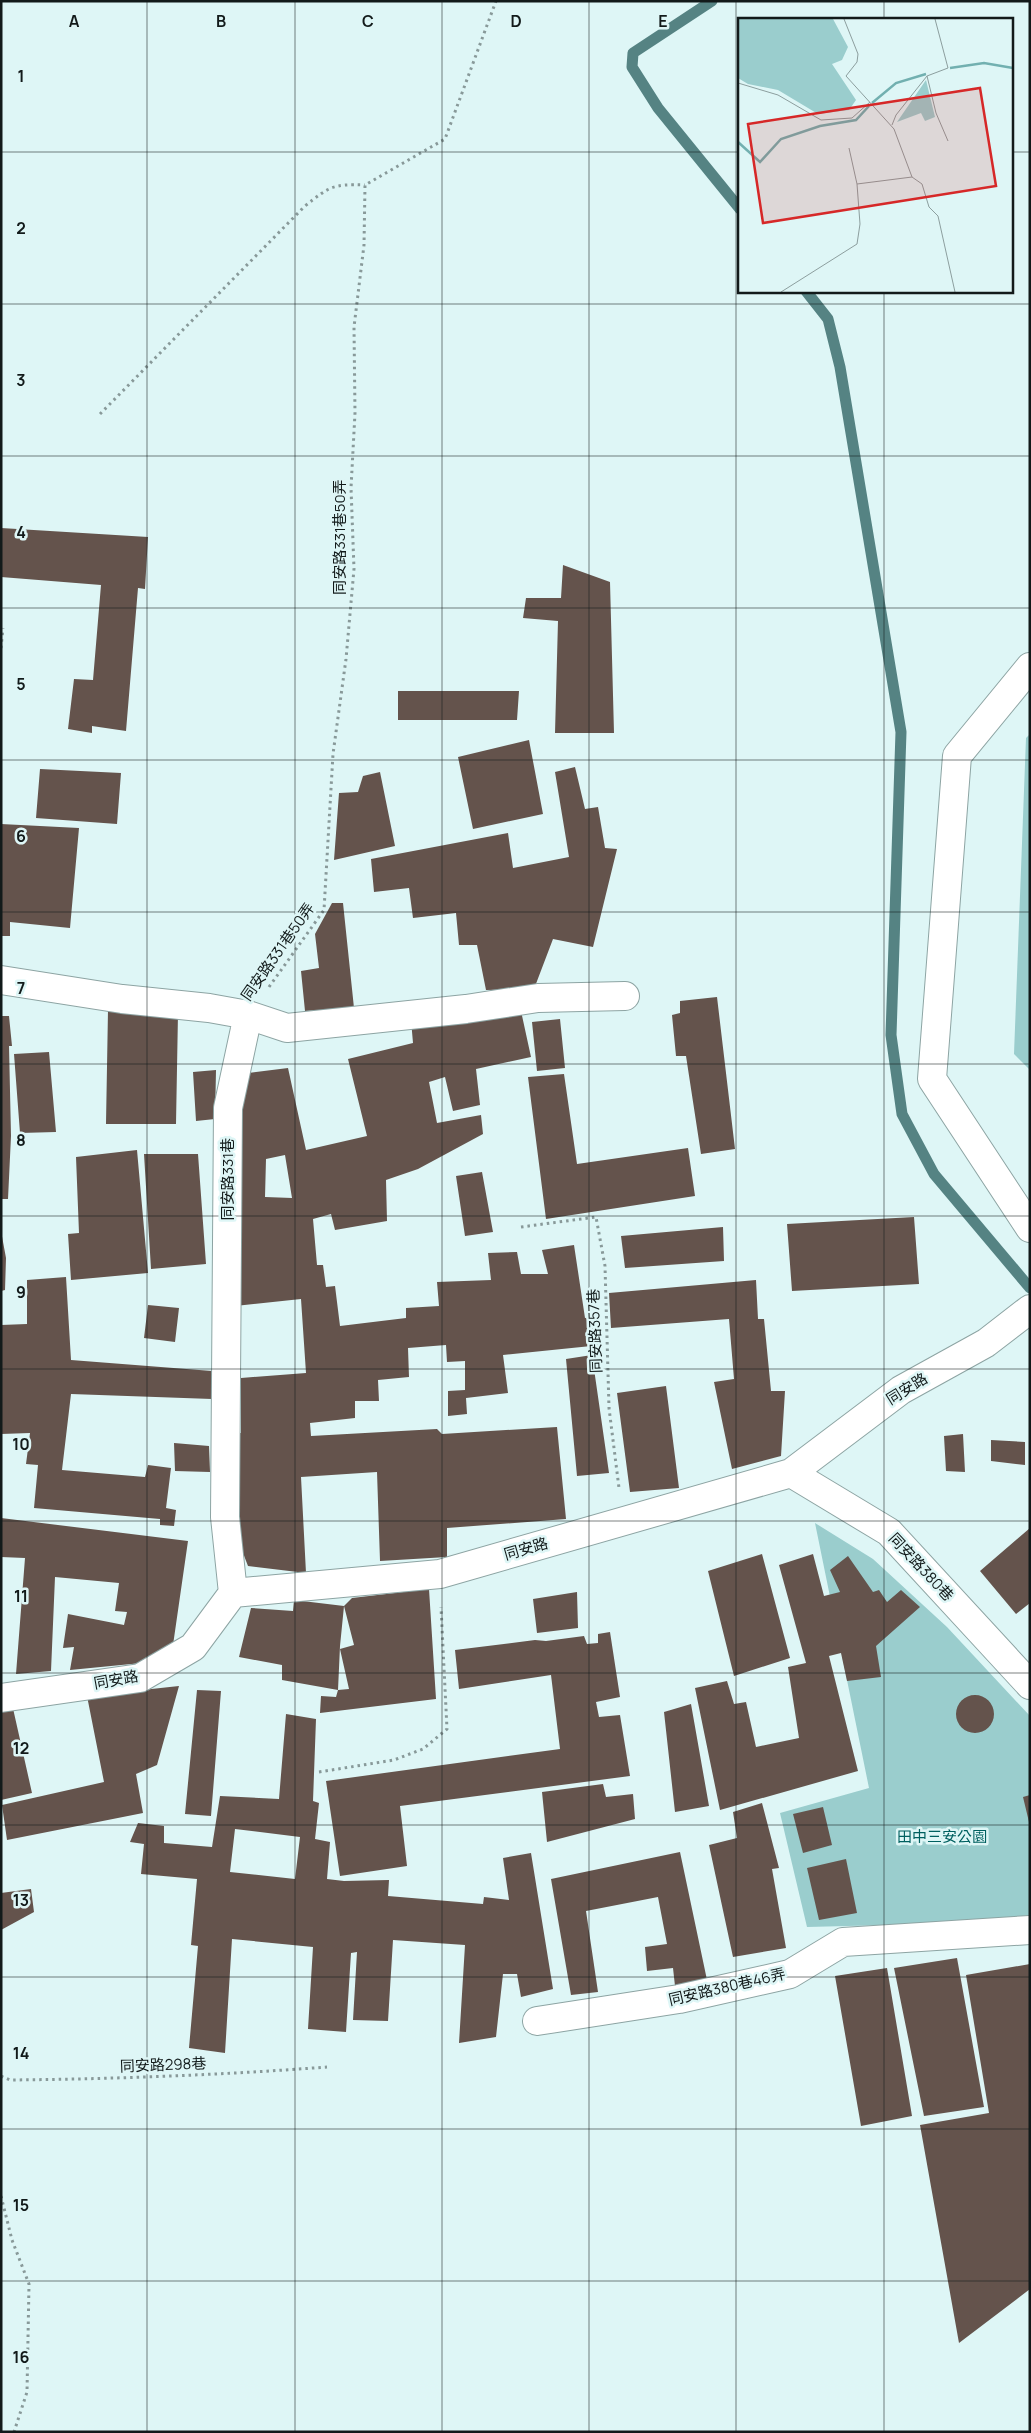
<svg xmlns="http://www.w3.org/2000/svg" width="1031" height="2433" font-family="Manrope,'Noto Sans TC',sans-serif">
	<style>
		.green { fill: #9acdcd }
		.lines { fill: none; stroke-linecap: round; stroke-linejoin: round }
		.stream { stroke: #558383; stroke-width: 11 }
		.building { fill: #64534c; fill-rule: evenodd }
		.minor-casing { stroke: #8da4a3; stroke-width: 30 }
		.path { stroke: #899; stroke-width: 3; stroke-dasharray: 2.5 4; stroke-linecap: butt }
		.minor { stroke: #fff; stroke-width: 28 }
		.grid { fill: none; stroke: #121a1a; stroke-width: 1; stroke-opacity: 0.55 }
		.labels { text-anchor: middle; stroke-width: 5; stroke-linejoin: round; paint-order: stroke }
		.street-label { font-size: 15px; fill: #121a1a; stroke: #def6f6 }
		.park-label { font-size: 15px; fill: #006060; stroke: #def6f6 }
		.inset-river { fill: none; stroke: #72b0b0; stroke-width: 2.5 }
		.inset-road { fill: none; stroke: #8c9e9e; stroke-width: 1 }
		.view { fill: #d62828; fill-opacity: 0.15; stroke: #d62828; stroke-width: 2.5 }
		.inset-edge { fill: none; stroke: #121a1a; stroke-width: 2.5 }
		.grid-label { font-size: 16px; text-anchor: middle; font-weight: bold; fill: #121a1a; stroke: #def6f6; stroke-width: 5; stroke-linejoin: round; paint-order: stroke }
	</style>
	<rect width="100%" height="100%" fill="#def6f6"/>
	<path class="green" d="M1030 734V1070L1014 1054 1026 738Z
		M815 1523 873 1559 947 1627 1030 1716V1915L967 1923 807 1927 780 1813 869 1788Z"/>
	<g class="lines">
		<path class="stream" d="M712 1 633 53 632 67 658 108 740 209
			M806 291 828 319 840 367 901 732 891 1035 902 1114 934 1174 1030 1288"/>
	</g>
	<path class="building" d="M1 528 148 537 145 589 138 588 126 731 92 726V733L68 729 74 679 93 680 101 585 1 577Z
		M563 565 610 582 614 733H555L558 621 523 618 526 598H561Z
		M398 691H519L517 720H398Z
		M529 740 543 814 473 829 458 757Z
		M575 767 585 809 598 807 605 848 617 849 593 947 553 939 534 989 486 990 477 945H459L456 913 413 918 409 888 374 892 371 859 508 833 513 868 569 857 555 772Z
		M40 769 121 773 117 824 36 818Z
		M380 772 395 846 334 860 339 793 358 792 363 776Z
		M1 824 79 828 70 928 10 922V936H1Z
		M332 903H343L354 1008 305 1011 301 971 319 968 315 934Z
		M717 997 735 1149 701 1154 686 1056H676L672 1015 680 1013V1001Z
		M108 1010 178 1013 176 1124H106Z
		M521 1011 531 1057 476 1069 480 1105 453 1111 445 1077 429 1082 437 1123 481 1115 483 1134 418 1169 386 1180 387 1221 335 1230 331 1214 313 1219 317 1265H323L326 1287 335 1286 340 1326 406 1318V1308L439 1306 437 1282 491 1280 488 1253 517 1252 521 1274H548L542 1250 574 1245 585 1318 597 1316 601 1345 503 1355 508 1393 466 1398 467 1414 448 1416V1391L465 1390V1361L447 1362 446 1345 408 1348 409 1377 378 1380 379 1401H355V1418L310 1423 311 1436 437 1429 442 1434 557 1427 566 1519 447 1528V1557L380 1561 377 1472 301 1477 306 1573 248 1566 236 1535 234 1433H241V1378L306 1373 301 1299 235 1306 241 1074 288 1068 306 1150 367 1136 348 1059 413 1043 411 1020ZM285 1155 292 1198 265 1197 266 1159Z
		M1 1016H9L12 1046H9L11 1136 8 1199H1Z
		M560 1019 565 1068 537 1071 532 1022Z
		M49 1052 56 1132 20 1133 14 1054Z
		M216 1070 215 1119 196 1121 193 1072Z
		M564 1074 577 1164 688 1148 695 1196 546 1219 528 1077Z
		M137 1150 148 1273 71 1280 68 1234 79 1233 76 1157Z
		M144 1154H198L206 1264 151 1269Z
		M482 1172 493 1232 465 1236 456 1176Z
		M914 1217 919 1284 792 1291 787 1224Z
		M723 1227 724 1261 625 1268 621 1236Z
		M1 1231 6 1258 5 1290 1 1291Z
		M66 1277 71 1360 212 1371V1399L71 1394 62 1470 145 1477 148 1465 171 1468 166 1508 176 1510 174 1526 160 1525V1519L34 1508 38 1465 26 1464 30 1433 1 1434V1325L27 1324V1280Z
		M756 1280 758 1319H764L771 1391H785L781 1456 732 1469 714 1382 734 1379 729 1319 611 1328 609 1293Z
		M148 1305 179 1308 175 1342 144 1338Z
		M592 1355 609 1473 577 1476 566 1359Z
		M666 1386 679 1488 630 1492 617 1393Z
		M963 1434 965 1472 946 1471 944 1436Z
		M991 1440 1025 1442V1465L991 1461Z
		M174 1443 209 1446 210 1472 175 1471Z
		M1 1518 188 1541 172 1652 162 1661 70 1670 74 1647 63 1648 68 1614 124 1625 127 1612 115 1611 119 1583 55 1577 51 1671 16 1674 25 1558 1 1557Z
		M1030 1528V1603L1016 1614 980 1571Z
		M762 1554 790 1658 734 1676 708 1571Z
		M813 1554 824 1596 840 1592 830 1570 848 1556 873 1592 879 1590 887 1602 901 1590 920 1607 876 1646 881 1677 847 1681 841 1653 829 1656 858 1771 720 1810 695 1688 727 1681 734 1704 746 1702 756 1747 799 1738 788 1667 806 1663 779 1565Z
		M429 1589 436 1699 320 1713 321 1696 336 1697 338 1690 282 1680V1665L239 1657 251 1608 293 1611 294 1600 344 1606 340 1646 338 1690 349 1689 340 1649 354 1645 344 1606 352 1598Z
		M577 1592 578 1628 537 1633 533 1599Z
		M610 1632 620 1697 596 1702 599 1717 620 1715 630 1776 400 1806 407 1866 340 1876 326 1781 560 1749 551 1675 459 1689 455 1650 535 1640 546 1641 584 1636 587 1644 598 1643V1634Z
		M179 1686 157 1765 136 1774 143 1813 7 1840 2 1805 104 1782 87 1696Z
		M197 1690 221 1691 211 1816 185 1814Z
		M956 1714a19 19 0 1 1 38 0a19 19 0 1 1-38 0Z
		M12 1704 32 1793 1 1800V1706Z
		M691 1704 709 1806 675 1812 664 1712Z
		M286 1714 316 1719 313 1801 319 1803 315 1839 330 1842 327 1879 344 1881 389 1880 388 1896 483 1904 484 1897 509 1900 503 1858 531 1853 553 1989 521 1997 517 1974H503L496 2037 459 2043 465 1945 393 1940 388 2021 353 2020 357 1952 351 1953 346 2032 308 2029 313 1947 232 1939 225 2053 189 2048 198 1946 191 1945 197 1879 141 1874 144 1844 130 1842 138 1823 164 1826V1843L212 1847 220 1796 279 1799ZM235 1829 300 1837 295 1879 230 1872Z
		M603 1784 606 1797 633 1794 635 1819 547 1842 542 1792Z
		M1030 1795V1822H1029L1023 1797Z
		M762 1803 779 1868 772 1869 786 1948 733 1957 709 1845 737 1838 733 1812Z
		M823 1807 832 1845 803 1853 793 1814Z
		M680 1852 707 1980 675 1986 673 1968 647 1971 645 1947 667 1944 658 1897 586 1911 598 1992 571 1995 551 1879Z
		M846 1859 857 1913 819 1920 807 1868Z
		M31 1889 34 1912 1 1930V1893Z
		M957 1958 984 2107 924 2116 894 1968Z
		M1030 1964V2289L959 2343 920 2125 989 2113 966 1975Z
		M887 1968 912 2116 861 2126 835 1976Z"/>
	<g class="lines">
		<defs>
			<path id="minor" d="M1030 667 957 756 932 1079 1030 1228
				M1 980 122 999 209 1008 248 1015 228 1108 225 1517 233 1593
				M248 1015 287 1028 466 1009 538 998 625 996
				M791 1473 889 1532 1030 1685
				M1 1698 140 1678 193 1647 233 1593 440 1574 791 1473 901 1390 986 1343 1030 1309
				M537 2021 679 1999 790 1974 843 1942 1030 1930"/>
		</defs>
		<use href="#minor" class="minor-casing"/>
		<path class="path" d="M100 414 305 206C330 186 333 184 365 185
			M1 648 3 628
			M269 987 324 910 333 754 346 659 354 569 351 488 355 413 354 327 364 245 365 185 445 139 496 1
			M521 1227 596 1217 605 1266 609 1408 619 1488
			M319 1772 394 1760 423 1749 447 1729 441 1607
			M1 2076 10 2080C116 2079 221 2075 327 2067
			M1 2196 12 2240 29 2284 27 2392 14 2432"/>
		<use href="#minor" class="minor"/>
	</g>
	<path class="grid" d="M147 1V2432M295 1V2432M442 1V2432M589 1V2432M736 1V2432M884 1V19M1 152H740M1012 152H1030M884 291V2432M1 304H1030M1 456H1030M1 608H1030M1 760H1030M1 912H1030M1 1064H1030M1 1216H1030M1 1369H1030M1 1521H1030M1 1673H1030M1 1825H1030M1 1977H1030M1 2129H1030M1 2281H1030"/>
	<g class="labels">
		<g class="street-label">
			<text transform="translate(340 537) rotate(-90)" y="5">同安路331巷50弄</text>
			<text transform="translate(278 952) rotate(-55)" y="5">同安路331巷50弄</text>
			<text transform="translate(228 1179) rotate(-90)" y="5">同安路331巷</text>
			<text transform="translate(595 1331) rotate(-92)" y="5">同安路357巷</text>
			<text transform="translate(907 1389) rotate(-32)" y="5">同安路</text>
			<text transform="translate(526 1549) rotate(-16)" y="5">同安路</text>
			<text transform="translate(921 1567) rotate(47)" y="5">同安路380巷</text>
			<text transform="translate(116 1680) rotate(-10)" y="5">同安路</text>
			<text transform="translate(727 1987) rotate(-13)" y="5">同安路380巷46弄</text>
			<text transform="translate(163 2065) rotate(-2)" y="5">同安路298巷</text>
		</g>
		<g class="park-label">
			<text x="942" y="1842">田中三安公園</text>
		</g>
	</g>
	<g transform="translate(738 18)">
		<rect width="275" height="275" fill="#def6f6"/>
		<path d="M0 1H95L110 29 104 42 94 46 118 82 111 92 80 96 40 72 10 66 0 60ZM188 62 197 99 187 103 183 95 159 104Z" fill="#9acdcd"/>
		<path class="inset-river" d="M212 50 246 45 275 50M134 85 158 65 188 56M0 124 22 144 43 121 82 108 118 102 131 88"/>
		<path class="inset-road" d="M106 1 120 36 119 44 108 58 156 111 174 159 184 166 191 189 200 198 217 274M189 58 198 95 210 123M0 65 40 77 83 102 114 100 132 84M154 107 158 97 189 58 210 50 197 1M111 130 119 166M43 274 119 226 122 206 119 166 174 159"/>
		<path class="view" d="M242 70 258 168 25 205 10 106Z"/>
		<rect width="275" height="275" class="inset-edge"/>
	</g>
	<g class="grid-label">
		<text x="74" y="27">A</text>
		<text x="221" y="27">B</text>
		<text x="368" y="27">C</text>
		<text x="516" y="27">D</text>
		<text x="663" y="27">E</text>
		<text x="21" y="82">1</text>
		<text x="21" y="234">2</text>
		<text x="21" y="386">3</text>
		<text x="21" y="538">4</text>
		<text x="21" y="690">5</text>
		<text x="21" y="842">6</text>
		<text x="21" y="994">7</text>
		<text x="21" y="1146">8</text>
		<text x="21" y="1298">9</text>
		<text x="21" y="1450">10</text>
		<text x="21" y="1602">11</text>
		<text x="21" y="1754">12</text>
		<text x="21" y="1906">13</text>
		<text x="21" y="2059">14</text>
		<text x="21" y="2211">15</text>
		<text x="21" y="2363">16</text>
	</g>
	<rect width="1031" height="2433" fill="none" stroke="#121a1a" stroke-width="5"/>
</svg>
